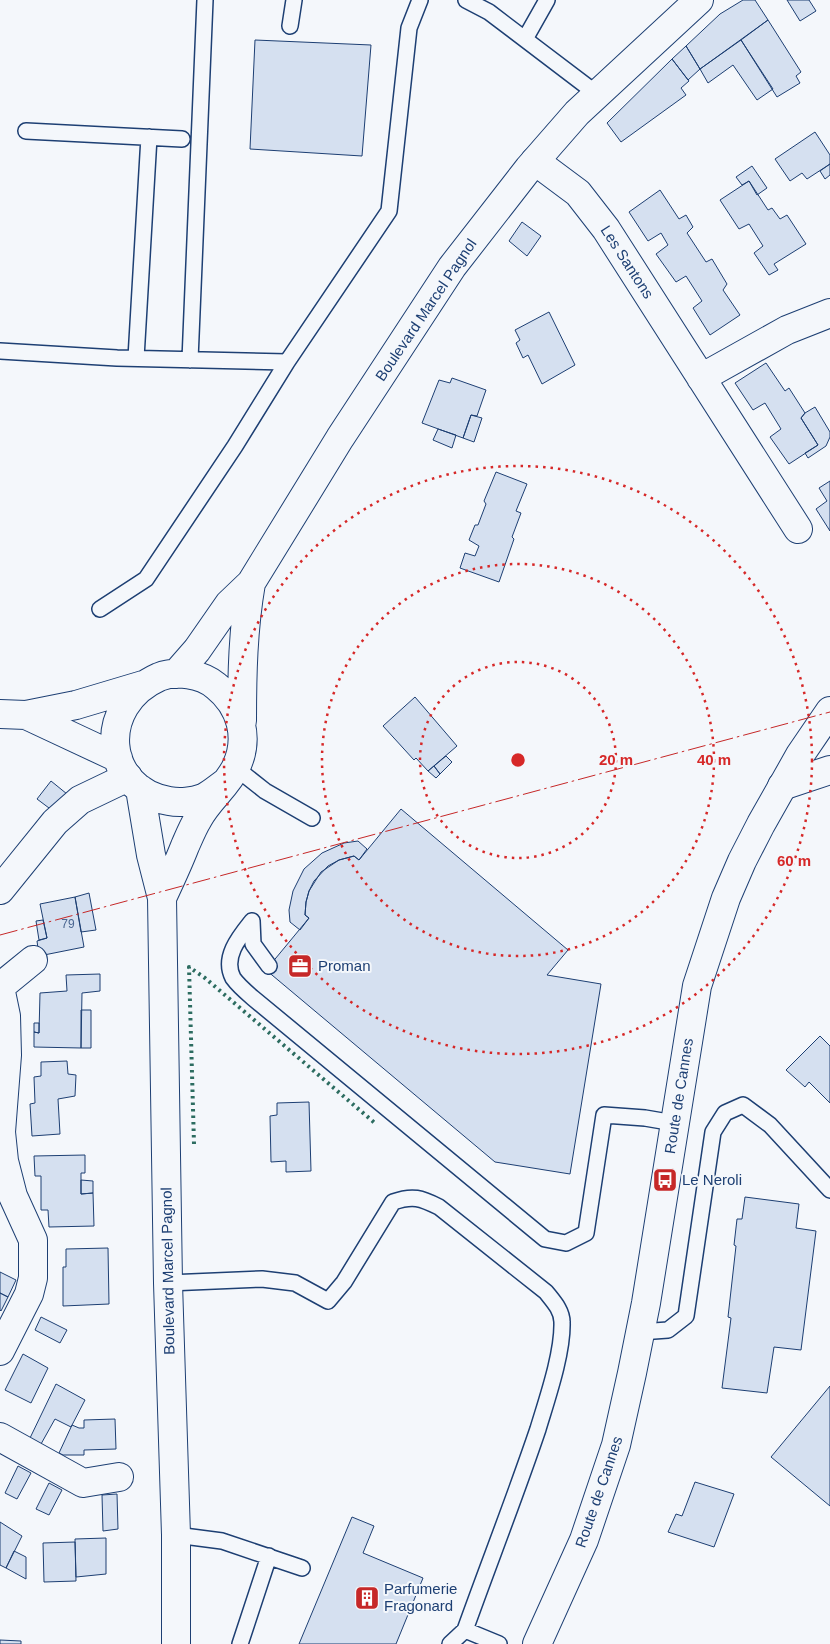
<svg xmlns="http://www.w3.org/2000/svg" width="830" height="1644" font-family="Helvetica,sans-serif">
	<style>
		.building { fill: #d5e0f0; stroke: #1d3f73 }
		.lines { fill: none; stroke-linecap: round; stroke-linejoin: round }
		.lane-casing { stroke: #1d3f73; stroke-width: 18 }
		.street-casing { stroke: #1d3f73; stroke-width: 30 }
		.secondary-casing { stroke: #1d3f73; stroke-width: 30 }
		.primary-casing { stroke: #1d3f73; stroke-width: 30 }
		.lane { stroke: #f4f7fb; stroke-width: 15 }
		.street { stroke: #f4f7fb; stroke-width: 28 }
		.secondary { stroke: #f4f7fb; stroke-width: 28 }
		.primary { stroke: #f4f7fb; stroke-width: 28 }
		.hedge { stroke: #2c6c60; stroke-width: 4; stroke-dasharray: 2.5 4; stroke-linecap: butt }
		.power { stroke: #c62828; stroke-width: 1; stroke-dasharray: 18 4 2.5 4; stroke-linecap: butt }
		.ring { fill: none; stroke: #d62828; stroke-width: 2.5; stroke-dasharray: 2.5 5 }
		.labels { text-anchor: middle; stroke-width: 4; stroke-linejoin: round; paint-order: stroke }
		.number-label { font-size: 12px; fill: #4b6792 }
		.street-label { font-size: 15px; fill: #1d3f73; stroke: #f4f7fb }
		.poi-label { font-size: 15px; fill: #1d3f73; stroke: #f4f7fb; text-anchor: start }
		.centre { fill: #d62828; stroke: #f4f7fb; stroke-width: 2.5 }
		.ring-label { font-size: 15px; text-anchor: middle; font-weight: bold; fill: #d62828; stroke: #f4f7fb; stroke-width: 4; stroke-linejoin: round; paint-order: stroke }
	</style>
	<rect width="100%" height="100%" fill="#f4f7fb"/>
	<path class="building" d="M743 0H755L768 20 700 69 686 46 720 14Z
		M787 0H809L816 11 800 21Z
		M768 20 801 72 796 76 800 83 777 97 741 40Z
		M255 40 371 45 362 156 250 149Z
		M741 40 773 89 757 100 733 65 708 83 700 69Z
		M686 46 700 69 688 80 672 59Z
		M672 59 689 81 681 88 686 95 621 142 607 123Z
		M815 132 830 155V164L807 179 802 173 790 181 775 159Z
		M830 164V175L825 179 820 171Z
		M752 166 767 188 757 195 749 181 742 185 736 177Z
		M749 181 768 210 772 208 780 219 787 215 806 244 774 264 778 270 769 275 754 253 763 246 749 224 739 229 720 200Z
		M660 190 679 219 686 215 693 227 687 233 706 262 712 259 727 284 723 290 740 315 710 335 693 308 702 301 686 276 676 282 656 254 668 245 661 233 648 241 629 212Z
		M522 222 541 236 527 256 509 241Z
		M549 312 575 365 542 384 528 355 523 358 516 343 520 340 515 330Z
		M766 363 785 391 789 388 805 413 801 418 818 445 789 464 770 437 781 429 765 403 753 410 735 383Z
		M452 378 486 390 477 416 471 415 463 438 422 423 439 380 450 383Z
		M815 407 830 432V437L826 446 808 458 805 453 818 445 801 418 805 413Z
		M471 415 482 418 474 442 463 438Z
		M438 429 456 435 452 448 433 440Z
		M496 472 527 484 516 511 521 513 512 537 514 539 499 582 460 568 465 553 475 556 479 546 469 540 475 525H478L486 504 484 501Z
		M830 481V531L816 509 827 501 819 488Z
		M415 697 457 746 428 771 416 758 414 760 383 726Z
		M446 756 452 762 440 774 434 766Z
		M434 766 440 774 436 778 428 771Z
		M51 781 67 794 53 811 37 799Z
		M401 809 568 950 547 975 601 984 570 1174 495 1162 266 970 309 918 305 915 306 902 309 891 321 872 339 860 354 856 359 860Z
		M358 841 367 849 359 860 354 856 339 860 328 866 314 881 309 891 306 902 305 915 309 918 300 930 290 922 289 910 293 891 304 869 322 853 344 843Z
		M89 893 96 930 81 932 75 897Z
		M75 897 84 947 39 956 37 941 47 938 40 904Z
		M43 920 47 938 39 940 36 921Z
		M100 974V991L82 993 81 1048 34 1047V1032L39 1033 40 993 67 991 66 975Z
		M81 1010H91V1048H81Z
		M34 1023H39V1033L34 1032Z
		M820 1036 830 1046V1103L809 1082 805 1087 786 1070Z
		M67 1061 68 1074 76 1075 75 1096 58 1099 60 1134 32 1136 30 1104 35 1103 34 1077 41 1076V1062Z
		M309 1102 311 1171 286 1172V1161L271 1162 270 1116 277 1115V1103Z
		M85 1155V1173H81V1194L93 1193 94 1226 49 1227 48 1210H41V1176H35L34 1156Z
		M81 1180 93 1181V1193L81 1194Z
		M745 1197 799 1204 796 1228 816 1231 801 1350 774 1347 767 1393 722 1388 731 1318 728 1317 736 1246 734 1245 737 1219H742Z
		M108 1248 109 1304 63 1306V1267H66V1249Z
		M0 1272 16 1280 8 1297 0 1293Z
		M0 1293 8 1297 1 1311 0 1310Z
		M41 1317 67 1330 60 1343 35 1330Z
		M23 1354 48 1368 31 1403 5 1390Z
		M56 1384 85 1400 71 1427 55 1419 41 1444 30 1438Z
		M830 1386V1506L771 1457Z
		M115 1419 116 1449 84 1450V1455H63L59 1453 72 1425 79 1428H84V1420Z
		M18 1466 31 1473 17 1499 5 1493Z
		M695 1482 734 1494 714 1547 668 1532 676 1514 682 1516Z
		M49 1483 62 1490 49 1515 36 1509Z
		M117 1494 118 1529 103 1531 102 1495Z
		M352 1517 374 1526 363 1553 423 1578 396 1644H299Z
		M0 1522 22 1536 6 1568 0 1565Z
		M106 1538V1574L76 1577 75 1539Z
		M75 1542 76 1581 44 1582 43 1543Z
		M14 1551 26 1557V1579L6 1568Z
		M0 1640 21 1641V1644H0Z"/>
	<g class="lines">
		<defs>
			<path id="lane" d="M466 0 489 12 597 94
				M290 26 294 0
				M525 39 547 0
				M26 131 182 139
				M0 351 117 358 287 362 389 211 409 28 420 0
				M136 358 149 137
				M190 360 205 0
				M100 609 146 579 235 446 287 362
				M236 768 265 791 312 818
				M252 921C240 936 222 957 233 978 238 985 246 992 253 998L545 1239 566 1243 586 1233 604 1115 645 1118 674 1123
				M252 921 253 944 269 966
				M168 1283 262 1279 295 1283 328 1301 344 1282 393 1202C413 1195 421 1198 439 1207L546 1292C553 1301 562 1310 562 1322 563 1353 547 1399 538 1429 515 1497 489 1563 465 1630
				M640 1332 668 1330 686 1316 713 1132 725 1113 743 1105 770 1125 830 1190
				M176 1535 222 1541 302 1568
				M240 1644 269 1556
				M450 1644 465 1630 499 1644"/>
			<path id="street" d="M535 161 578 193 606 229 798 529
				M701 378 787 330 830 313
				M782 786 830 770
				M0 890 55 822 80 800 128 777
				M0 987 6 1016 7 1055 1 1132 4 1161 13 1196 33 1240V1278L29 1294 0 1351
				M0 987 33 960
				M0 1437 83 1483 119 1477"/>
			<path id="secondary" d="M176 674 197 650 229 604 251 583 340 438 452 267 529 168 577 113 699 0
				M0 714 26 715 76 705 143 685
				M26 715 118 758
				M242 721C242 674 243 629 251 583
				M140 789 151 855 162 898 168 1283 176 1535V1644
				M162 898C170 881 178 864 185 846 189 837 193 827 198 819 208 800 227 786 236 767 250 738 241 706 216 686 202 674 176 670 159 677 96 705 102 789 169 801 179 803 193 802 203 798 210 795 218 788 225 783"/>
			<path id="primary" d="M537 1644 584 1540 616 1445 632 1373 646 1303 697 986 726 898 742 861 761 824 800 755 830 711"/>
		</defs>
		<use href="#lane" class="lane-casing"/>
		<use href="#street" class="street-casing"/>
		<use href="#secondary" class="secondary-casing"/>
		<use href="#primary" class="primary-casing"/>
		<use href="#lane" class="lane"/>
		<use href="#street" class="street"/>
		<use href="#secondary" class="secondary"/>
		<use href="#primary" class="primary"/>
		<path class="hedge" d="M194 1144 189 967 205 978 376 1124"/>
		<path class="power" d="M0 935 830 712"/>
	</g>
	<g class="ring">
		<circle cx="518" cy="760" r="98"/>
		<circle cx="518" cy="760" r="196"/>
		<circle cx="518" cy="760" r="294"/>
	</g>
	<defs>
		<symbol id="office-square" viewBox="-11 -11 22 22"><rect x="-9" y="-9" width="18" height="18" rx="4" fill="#c62828" stroke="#f4f7fb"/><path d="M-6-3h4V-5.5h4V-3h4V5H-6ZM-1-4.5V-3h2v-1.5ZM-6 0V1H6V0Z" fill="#fff"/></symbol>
		<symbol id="bus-square" viewBox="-11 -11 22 22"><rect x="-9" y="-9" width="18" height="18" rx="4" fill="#c62828" stroke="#f4f7fb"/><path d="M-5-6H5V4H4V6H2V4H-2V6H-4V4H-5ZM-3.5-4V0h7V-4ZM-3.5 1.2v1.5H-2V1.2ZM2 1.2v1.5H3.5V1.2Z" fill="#fff"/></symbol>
		<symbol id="building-square" viewBox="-11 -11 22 22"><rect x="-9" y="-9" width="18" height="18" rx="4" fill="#c62828" stroke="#f4f7fb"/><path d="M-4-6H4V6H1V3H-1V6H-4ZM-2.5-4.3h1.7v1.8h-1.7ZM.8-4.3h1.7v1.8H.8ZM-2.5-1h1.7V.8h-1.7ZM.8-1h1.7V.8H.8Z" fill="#fff"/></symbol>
	</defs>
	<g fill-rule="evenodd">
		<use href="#office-square" x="286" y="952" width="28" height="28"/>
		<use href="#bus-square" x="651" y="1166" width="28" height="28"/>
		<use href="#building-square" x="353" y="1584" width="28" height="28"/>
	</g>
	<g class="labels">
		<g class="number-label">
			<text x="68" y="928">79</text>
		</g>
		<g class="street-label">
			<text transform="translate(627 262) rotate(57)" y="5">Les Santons</text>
			<text transform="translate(426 310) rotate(-56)" y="5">Boulevard Marcel Pagnol</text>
			<text transform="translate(679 1096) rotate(-81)" y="5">Route de Cannes</text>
			<text transform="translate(168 1271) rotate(-91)" y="5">Boulevard Marcel Pagnol</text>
			<text transform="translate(599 1492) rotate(-71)" y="5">Route de Cannes</text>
		</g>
		<g class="poi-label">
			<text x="318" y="971">Proman</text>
			<text x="682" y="1185">Le Neroli</text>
			<text x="384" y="1594">Parfumerie<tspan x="384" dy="17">Fragonard</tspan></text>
		</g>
	</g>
	<circle cx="518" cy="760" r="8" class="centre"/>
	<g class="ring-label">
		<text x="616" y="765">20 m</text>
		<text x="714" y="765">40 m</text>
		<text x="794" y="866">60 m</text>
	</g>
</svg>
